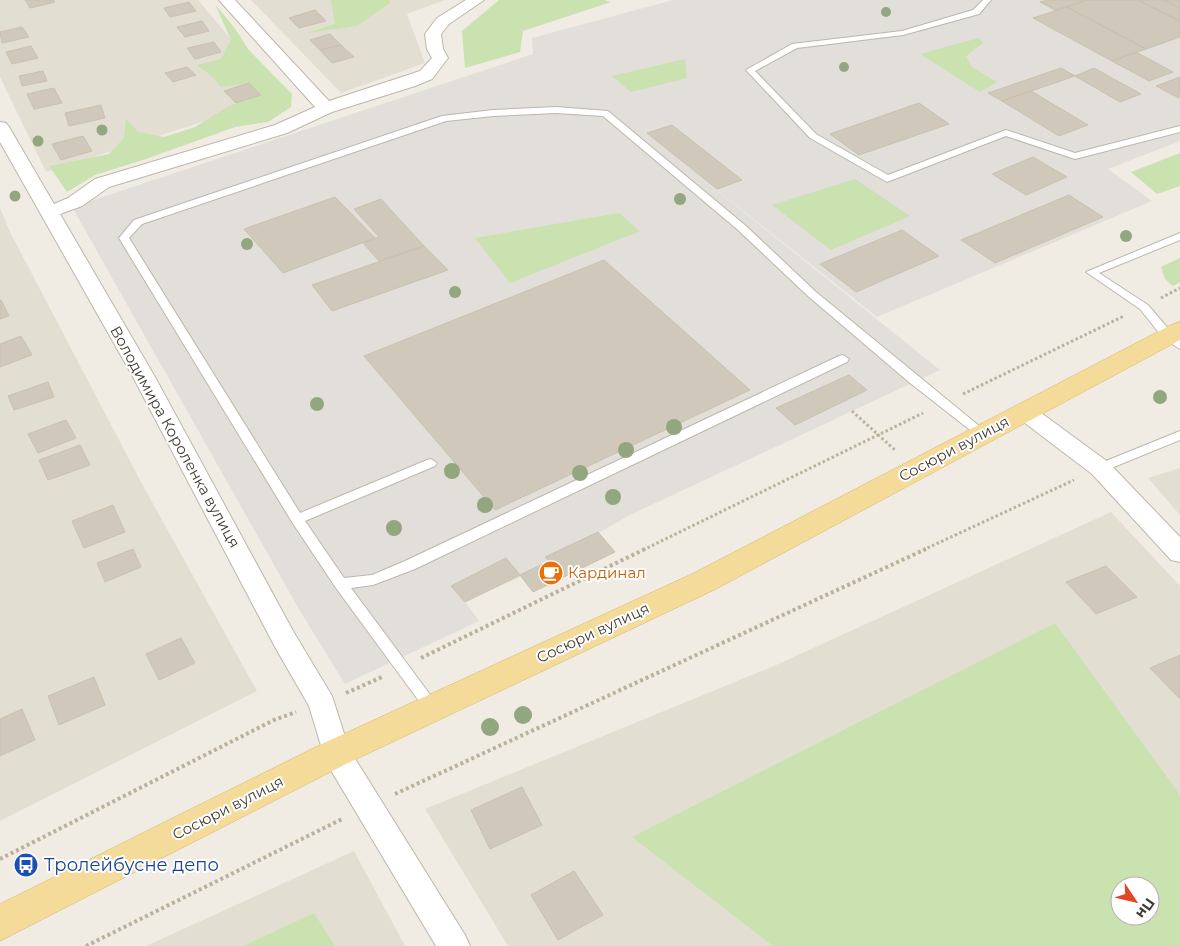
<svg xmlns="http://www.w3.org/2000/svg" width="1180" height="946" font-family="Montserrat,sans-serif">
	<style>
		.residential { fill: #e3ded2; fill-rule: evenodd }
		.industrial { fill: #e2ded9 }
		.green { fill: #cae1b0; fill-rule: evenodd }
		.building { fill: #d0c8ba; stroke: #cac0ae }
		.lines { fill: none; stroke-linecap: round; stroke-linejoin: round }
		.lane-casing { stroke: #bdb7aa; stroke-width: 2 }
		.street-casing { stroke: #bdb7aa; stroke-width: 2 }
		.primary-casing { stroke: #d7b86b; stroke-width: 1 }
		.path-far1 { stroke: #bbb09a; stroke-width: 3; stroke-dasharray: 2.5 2.5; stroke-linecap: butt }
		.path { stroke: #bbb09a; stroke-width: 4; stroke-dasharray: 3 3; stroke-linecap: butt }
		.lane { fill: #fff; fill-rule: evenodd }
		.street { fill: #fff; fill-rule: evenodd }
		.primary { fill: #f4db99; fill-rule: evenodd }
		.tree { fill: #92a680 }
		.labels { text-anchor: middle; stroke-width: 4; stroke-linejoin: round; paint-order: stroke }
		.street-label { font-size: 15px; fill: #413c34; stroke: #fff }
		.food-label { font-size: 15px; fill: #c56008; stroke: #fff; text-anchor: start }
		.near-transit-label { font-size: 18px; fill: #164399; stroke: #fff; text-anchor: start }
	</style>
	<rect width="100%" height="100%" fill="#f0ece4"/>
	<path class="residential" d="M0 0H198L280 97 46 172 0 77Z
		M251 0H445L407 14 425 63 341 93Z
		M0 208 10 232 141 482 257 691 0 821Z
		M1180 468V515L1148 478Z
		M1111 512 1180 586V946H508L425 809 774 666ZM1120 886H1150V916H1120Z
		M354 851 405 946H146Z"/>
	<path class="industrial" d="M673 0H1180V141L1108 169 1152 201 877 317 688 167 940 370 632 514 518 578 465 602 479 621 345 684 300 611 72 207 533 54 532 38Z"/>
	<path class="green" d="M331 0H389L390 3 357 26 307 33 335 24Z
		M499 0H605L611 2 523 31 520 52 465 68 462 31Z
		M215 4 236 30 248 49 292 94 291 107 268 122 235 127 143 160 95 175 67 192 49 166 109 154 124 138 126 119 139 132 164 137 195 127 229 106 261 95 249 83 221 87 214 78 197 65 221 59 231 40Z
		M979 38 983 43 966 56 972 67 997 82 980 92 920 54Z
		M685 59 687 78 631 92 612 76Z
		M1180 153V186L1157 194 1131 172Z
		M855 179 910 216 831 250 772 205Z
		M619 213 640 231 510 283 475 238Z
		M1180 258V282L1173 286 1165 279 1161 267Z
		M1055 623 1180 795V946H773L632 837ZM1120 886H1150V916H1120Z
		M314 913 335 946H243Z"/>
	<path class="building" d="M25 0H53L55 2 30 8Z
		M1048 0H1087L1055 10 1040 2Z
		M1087 0H1138L1180 21V37L1146 49 1067 7Z
		M1138 0H1165L1180 8V21Z
		M1165 0H1180V8Z
		M189 2 196 11 170 17 164 8Z
		M1067 7 1146 49 1112 61 1033 18Z
		M315 10 326 21 299 28 289 18Z
		M202 21 209 31 185 37 177 27Z
		M22 27 29 37 2 43 0 32Z
		M330 34 341 45 320 50 310 40Z
		M214 42 221 52 195 59 187 48Z
		M341 45 354 57 332 63 320 50Z
		M31 46 38 58 12 64 6 52Z
		M1136 52 1173 72 1149 81 1112 61Z
		M187 67 196 75 173 82 165 73Z
		M1061 68 1075 76 1002 101 988 93Z
		M1094 68 1141 94 1120 102 1075 76Z
		M43 71 47 81 22 86 19 76Z
		M1180 77 1179 98 1156 86Z
		M249 83 261 95 236 103 224 91Z
		M54 88 62 103 34 109 27 94Z
		M1031 91 1088 125 1059 136 1002 101Z
		M919 103 949 124 859 155 830 134Z
		M101 105 105 118 69 126 65 113Z
		M672 125 742 180 717 189 647 133Z
		M83 136 92 151 61 160 52 144Z
		M1033 157 1067 177 1026 195 992 174Z
		M1069 195 1103 217 995 263 961 240Z
		M335 197 375 238 283 273 244 229Z
		M381 199 424 246 379 261 363 243 379 237 354 209Z
		M902 230 939 256 856 292 820 264Z
		M424 246 448 270 332 311 312 285Z
		M604 260 750 390 495 510 364 356Z
		M1 300 9 316 0 319V301Z
		M21 336 32 355 0 367V344Z
		M849 375 867 390 795 425 776 408Z
		M48 382 54 397 14 410 8 396Z
		M66 420 76 438 38 453 28 434Z
		M80 445 90 465 48 480 39 460Z
		M113 505 125 532 84 548 72 521Z
		M598 532 615 552 533 592 520 575 549 561 545 557Z
		M133 549 141 567 105 582 97 563Z
		M506 558 520 575 465 602 451 586Z
		M1106 566 1137 597 1096 614 1066 582Z
		M181 638 195 663 159 680 146 654Z
		M1180 655V698H1179L1150 668Z
		M94 677 105 705 59 725 48 696Z
		M22 709 35 740 0 756V719Z
		M522 787 542 825 490 849 471 810Z
		M574 871 603 915 558 940 531 895Z"/>
	<g class="lines">
		<defs>
			<path id="lane" d="M983 0H991L979 14 903 35 797 48 755 71 816 134 888 175 1006 130 1075 153 1180 126V132L1075 159 1006 136 887 182 810 138 746 70 792 44 902 31 973 10Z
				M556 107 608 111 746 226 816 292 989 434 987 437H979L910 383 808 296 738 230 603 116 556 113 493 116 446 121 142 224 129 238 300 513 427 460 431 459 437 463 435 466 305 521 344 578 372 575 405 561 839 356 843 355 849 359 847 362 415 569 373 585 351 588 437 704 439 708 437 712 432 714 427 712 336 588 292 522 119 238 134 220 442 116 493 110Z
				M1180 233V240L1099 273 1148 305 1172 333 1180 339V349L1164 339 1140 309 1086 272Z
				M1180 431V440L1104 471H1096L1094 468 1096 465Z"/>
			<path id="street" d="M219 0H235L329 101 420 71 432 58 427 49 425 34 437 18 466 0H484L449 24 441 34 443 49 448 58 432 79 415 86 332 112 287 133 109 187 82 206 60 214 155 377 293 631 332 696 349 749 465 935 470 946H436L326 762 309 706 275 647 133 377 0 142V122L6 123 9 127 54 204 68 198 95 179 275 125 315 107Z
				M1025 404 1033 407 1108 462 1180 537V562L1171 560 1092 474 1017 417 1014 412 1017 407Z"/>
			<path id="primary" d="M1180 322V340L716 589 348 763 0 941V904L324 743 694 573 1171 325Z"/>
		</defs>
		<use href="#lane" class="lane-casing"/>
		<use href="#street" class="street-casing"/>
		<use href="#primary" class="primary-casing"/>
		<path class="path-far1" d="M1161 298 1180 288
			M963 394 1124 316
			M852 411 896 451
			M643 550 923 413
			M923 550 1074 480"/>
		<path class="path" d="M421 658 645 549
			M346 693 382 677
			M395 794 926 549
			M0 859 274 720 296 712
			M86 946 342 819"/>
		<use href="#lane" class="lane"/>
		<use href="#street" class="street"/>
		<use href="#primary" class="primary"/>
	</g>
	<g class="tree">
		<circle cx="886" cy="12" r="5"/>
		<circle cx="844" cy="67" r="5"/>
		<circle cx="102" cy="130" r="5.5"/>
		<circle cx="38" cy="141" r="5.5"/>
		<circle cx="15" cy="196" r="5.5"/>
		<circle cx="680" cy="199" r="6"/>
		<circle cx="1126" cy="236" r="6"/>
		<circle cx="247" cy="244" r="6"/>
		<circle cx="455" cy="292" r="6"/>
		<circle cx="1160" cy="397" r="7"/>
		<circle cx="317" cy="404" r="7"/>
		<circle cx="674" cy="427" r="8"/>
		<circle cx="626" cy="450" r="8"/>
		<circle cx="452" cy="471" r="8"/>
		<circle cx="580" cy="473" r="8"/>
		<circle cx="613" cy="497" r="8"/>
		<circle cx="485" cy="505" r="8"/>
		<circle cx="394" cy="528" r="8"/>
		<circle cx="523" cy="715" r="9"/>
		<circle cx="490" cy="727" r="9"/>
	</g>
	<defs>
		<symbol id="cafe-disc" viewBox="-11 -11 22 22"><circle r="9.5" fill="#e8710a" stroke="#fff"/><path d="M-5.5-4.5H6V0H3Q3 3.5 0 3.5H-2.5Q-5.5 3.5-5.5 0ZM3-3.2v2h1.7v-2ZM-6 4.5H4V6H-6Z" fill="#fff"/></symbol>
		<symbol id="bus-disc" viewBox="-11 -11 22 22"><circle r="9.5" fill="#1a4fb4" stroke="#fff"/><path d="M-5-6H5V4H4V6H2V4H-2V6H-4V4H-5ZM-3.5-4V0h7V-4ZM-3.5 1.2v1.5H-2V1.2ZM2 1.2v1.5H3.5V1.2Z" fill="#fff"/></symbol>
	</defs>
	<g fill-rule="evenodd">
		<use href="#cafe-disc" x="537" y="559" width="28" height="28"/>
		<use href="#bus-disc" x="12" y="851" width="28" height="28"/>
	</g>
	<g class="labels">
		<g class="street-label">
			<text transform="translate(175 437) rotate(61)" y="5">Володимира Короленка вулиця</text>
			<text transform="translate(954 449) rotate(-28)" y="5">Сосюри вулиця</text>
			<text transform="translate(593 633) rotate(-25)" y="5">Сосюри вулиця</text>
			<text transform="translate(228 808) rotate(-27)" y="5">Сосюри вулиця</text>
		</g>
		<g class="food-label">
			<text x="568" y="578">Кардинал</text>
		</g>
		<g class="near-transit-label">
			<text x="44" y="871">Тролейбусне депо</text>
		</g>
	</g>
	<g transform="translate(1135 901) rotate(125)"><circle r="24" fill="#ffffff" stroke="#b3b1ae"/>
	<path d="M0-4L9 19L0 12L-9 19Z" fill="#e54525"/>
	<text y="-8" font-size="14" font-weight="bold" text-anchor="middle" fill="#413c34">Пн</text>
	</g>
</svg>
